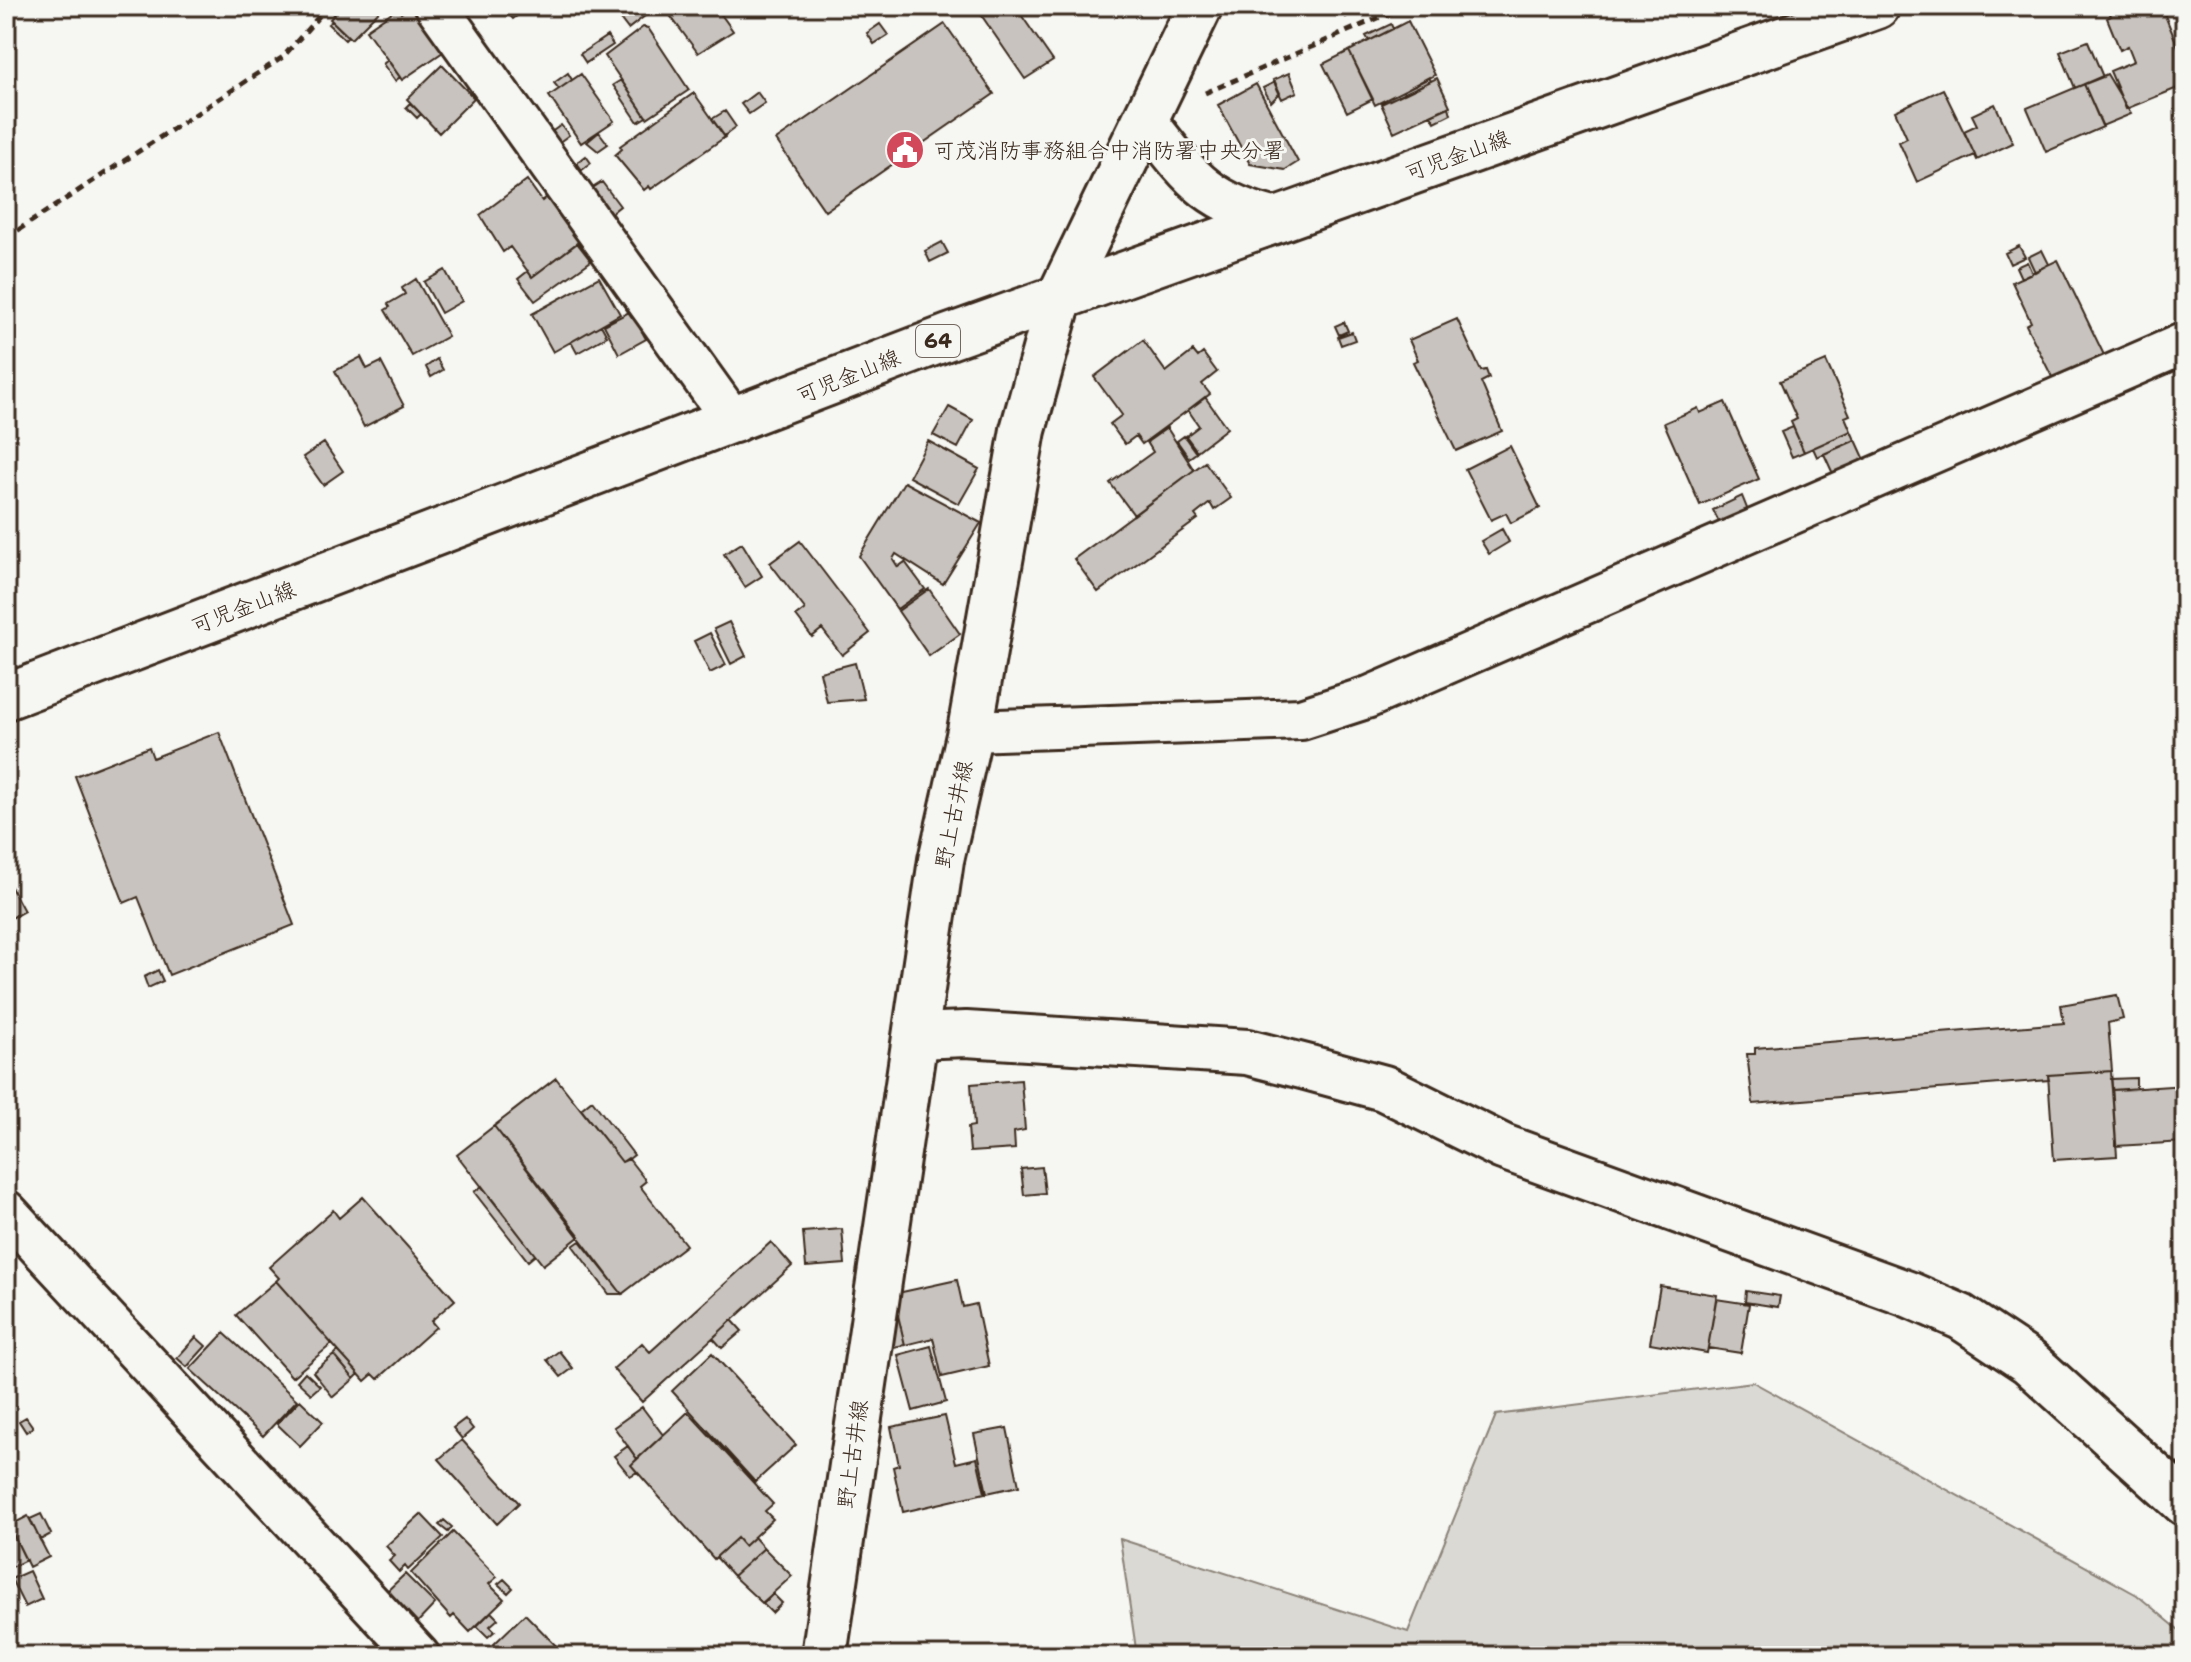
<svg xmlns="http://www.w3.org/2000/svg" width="2191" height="1662" font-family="'Shantell Sans','Klee One',sans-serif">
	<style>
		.green { fill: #dad9d3; stroke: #8a8278; stroke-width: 2 }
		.building { fill: #c8c3be; stroke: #3b2a1e; stroke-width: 2 }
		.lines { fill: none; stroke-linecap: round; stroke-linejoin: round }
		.minor-casing { stroke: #3b2a1e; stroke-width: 46 }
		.tertiary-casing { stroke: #3b2a1e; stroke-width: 50 }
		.secondary-casing { stroke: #3b2a1e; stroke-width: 50 }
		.primary-casing { stroke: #3b2a1e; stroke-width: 50 }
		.path { stroke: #3b2a1e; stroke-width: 5; stroke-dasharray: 8 6; stroke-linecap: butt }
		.minor { stroke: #f6f6f2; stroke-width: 40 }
		.tertiary { stroke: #f6f6f2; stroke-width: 44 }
		.secondary { stroke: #f6f6f2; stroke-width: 44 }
		.primary { stroke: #f6f6f2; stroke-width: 44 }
		.labels { text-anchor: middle; stroke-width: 6; stroke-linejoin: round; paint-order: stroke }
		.shield { fill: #f6f6f2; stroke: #73675e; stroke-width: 2 }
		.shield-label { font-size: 20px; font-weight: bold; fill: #3b2a1e }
		.poi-label { font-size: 22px; fill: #3b2a1e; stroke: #f6f6f2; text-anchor: start }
		.street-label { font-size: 22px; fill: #3b2a1e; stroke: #f6f6f2 }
	</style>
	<rect width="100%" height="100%" fill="#f6f6f2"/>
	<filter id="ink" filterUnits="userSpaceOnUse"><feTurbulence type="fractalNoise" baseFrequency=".0125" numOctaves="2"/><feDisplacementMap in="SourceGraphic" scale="16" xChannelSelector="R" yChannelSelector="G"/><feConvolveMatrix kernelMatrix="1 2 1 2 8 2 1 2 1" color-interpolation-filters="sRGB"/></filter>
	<g filter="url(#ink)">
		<path class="green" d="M1753 1382 2137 1595 2185 1635V1656H1137L1120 1539 1408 1632 1496 1415Z"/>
		<path class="building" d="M342 6H384L351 39 330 19Z
			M410 6 443 52 402 80 366 30 398 8 401 13Z
			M501 6H519L523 11 513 19Z
			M625 6H638L646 15 628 29 618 16Z
			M663 6H715L733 31 698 53Z
			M918 6H934L935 7 925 15Z
			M975 6H1015L1053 61 1025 79Z
			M1339 6H1362L1346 17Z
			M2107 6H2161L2185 63V85L2126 109 2110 71 2134 61 2128 46 2120 50 2107 18 2111 16Z
			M332 21 348 37 345 40 328 24Z
			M1408 21 1435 75 1375 105 1349 51Z
			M880 24 888 35 874 44 867 33Z
			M945 24 994 94 825 211 776 140Z
			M1391 24 1393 29 1369 41 1366 36Z
			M643 27 648 28 689 90 647 118 605 56Z
			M607 36 613 45 586 63 580 54Z
			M2088 41 2103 77 2075 88 2060 52Z
			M1349 51 1373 99 1347 112 1323 64Z
			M388 60 400 77 395 81 383 64Z
			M442 65 474 98 439 133 407 99Z
			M568 73 572 80 559 89 554 83Z
			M1289 73 1297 92 1282 99 1273 80Z
			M581 74 614 121 581 143 549 96Z
			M2107 74 2131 114 2102 126 2084 84Z
			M1429 77 1431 81 1404 94 1403 91Z
			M1437 78 1450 106 1394 132 1381 104Z
			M621 80 646 117 638 122 613 85Z
			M1275 82 1280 93 1271 102 1263 88Z
			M1256 84 1298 162 1285 170 1250 164 1218 105Z
			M2084 84 2103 127 2046 152 2027 108Z
			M1943 89 1975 155 1917 182 1899 142 1907 138 1895 111Z
			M757 92 765 103 749 114 741 104Z
			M694 93 725 137 651 189 649 186 644 190 615 155 622 149 620 146Z
			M410 103 421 114 417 118 406 107Z
			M1995 104 2013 143 1977 160 1964 131 1977 125 1972 115Z
			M1449 107 1451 114 1435 122 1431 115Z
			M725 111 736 127 724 136 712 119Z
			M561 125 569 135 554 146 546 136Z
			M599 132 608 144 598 151 587 142Z
			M586 156 591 163 582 170 577 163Z
			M527 180 542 201 547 197 580 241 532 277 510 247 503 252 480 215Z
			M602 182 620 206 610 214 591 189Z
			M942 242 948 253 930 262 925 251Z
			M577 243 591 261 535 301 518 279 528 271 532 277Z
			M2019 246 2025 257 2010 264 2005 253Z
			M2042 250 2049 264 2035 272 2028 257Z
			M2058 260 2104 355 2053 379 2026 325 2031 322 2012 282Z
			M2027 262 2032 273 2021 278 2016 267Z
			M445 270 462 301 441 313 424 282Z
			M599 277 620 314 553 352 532 314Z
			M416 279 448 336 412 356 385 310 390 307 388 304 405 294 402 288Z
			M631 311 646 339 619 354 604 325Z
			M1457 319 1481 371 1486 370 1489 378 1481 382 1502 431 1456 451 1413 362 1418 360 1409 340Z
			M1344 322 1348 331 1339 335 1335 326Z
			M601 325 607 336 577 353 571 342Z
			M1352 332 1355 340 1341 345 1338 337Z
			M1143 340 1166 372 1193 351 1198 357 1203 353 1217 372 1202 384 1210 394 1142 444 1136 436 1125 444 1110 424 1122 415 1094 377Z
			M361 357 367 369 381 362 404 406 364 427 335 371Z
			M437 359 443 370 431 377 426 367Z
			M1826 361 1850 415 1845 417 1851 431 1804 452 1791 422 1797 419 1780 381Z
			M1205 397 1227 428 1197 451 1186 436 1199 426 1188 410Z
			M1725 402 1759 479 1700 505 1664 423 1698 408 1700 413Z
			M949 407 973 420 958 448 933 435Z
			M1793 427 1804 452 1792 457 1781 432Z
			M1167 428 1194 470 1134 515 1110 483 1153 452 1147 442Z
			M1851 431 1855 440 1817 457 1813 448Z
			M1184 436 1196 453 1189 458 1177 441Z
			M1856 440 1866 462 1834 476 1824 454Z
			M928 441 979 469 959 504 909 477Z
			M324 443 343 471 323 485 303 457Z
			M1510 446 1540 508 1511 523 1506 513 1491 520 1465 469Z
			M1205 462 1231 498 1214 510 1210 503 1195 515 1198 519 1098 592 1074 559Z
			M904 482 981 523 943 584 896 554 893 559 898 567 905 562 925 589 897 609 859 556Z
			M1742 496 1748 511 1720 524 1713 510Z
			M1502 529 1509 542 1489 554 1481 541Z
			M800 541 870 633 842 655 822 629 812 637 796 616 805 609 770 563Z
			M742 543 762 576 745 587 724 554Z
			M929 589 960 634 929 656 898 611Z
			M729 622 746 656 731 664 714 629Z
			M710 633 726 665 710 673 694 641Z
			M855 663 864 699 827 702 820 672Z
			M219 732 294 925 169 975 138 897 124 903 75 776 149 747 153 758Z
			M6 878 24 911 6 921Z
			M158 970 163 981 148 988 144 977Z
			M2117 995 2123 1019 2108 1023 2112 1071 2048 1075 2049 1080 1753 1104 1747 1054H1755V1048L2064 1023 2061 1005Z
			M2111 1071 2117 1156 2054 1160 2048 1075Z
			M556 1078 622 1162 628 1158 646 1181 640 1186 686 1245 622 1294 494 1126Z
			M2136 1078V1089L2112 1090 2111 1079Z
			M1021 1080 1025 1130 1014 1132 1015 1149 970 1152 968 1127 974 1126 971 1084Z
			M2185 1085V1142L2116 1146 2112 1090Z
			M592 1100 634 1155 629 1159 622 1162 581 1109Z
			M494 1126 580 1236 543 1265 457 1155Z
			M1042 1167 1045 1193 1024 1195 1021 1169Z
			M482 1186 535 1255 528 1261 474 1192Z
			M363 1197 455 1300 431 1321 436 1327 378 1379 373 1374 365 1381 276 1281 279 1278 269 1267 333 1210 339 1218Z
			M842 1229 845 1264 806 1267 803 1232Z
			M580 1241 622 1294H609L573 1246Z
			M771 1242 792 1266 642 1402 613 1369 642 1343 650 1352Z
			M957 1280 963 1307 976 1304 989 1366 942 1377 933 1338 905 1345 893 1294Z
			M276 1281 332 1344 292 1377 236 1315Z
			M1660 1286 1717 1295 1707 1353 1650 1343Z
			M1746 1291 1780 1296 1778 1307 1745 1302Z
			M893 1294 905 1345 893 1347Z
			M1716 1299 1749 1304 1741 1353 1708 1348Z
			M732 1320 742 1331 722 1348 713 1338Z
			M224 1333 297 1400 263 1436 190 1369Z
			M196 1337 206 1346 187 1367 177 1358Z
			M931 1346 946 1402 913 1411 898 1355Z
			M338 1351 359 1374 354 1379 334 1355Z
			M559 1351 573 1368 561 1377 547 1360Z
			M712 1353 796 1445 755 1482 672 1391Z
			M334 1355 354 1379 333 1397 313 1372Z
			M305 1372 320 1386 311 1394 297 1381Z
			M300 1400 323 1422 300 1446 277 1424Z
			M642 1407 663 1435 637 1459 614 1427Z
			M688 1412 773 1504 765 1511 773 1519 744 1546 737 1538 714 1559 631 1465Z
			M945 1416 956 1463 977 1458 985 1493 903 1512 893 1467 899 1465 891 1427Z
			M26 1417 33 1427 26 1432 19 1421Z
			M465 1419 473 1429 462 1439 453 1428Z
			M1007 1428 1019 1486 987 1493 974 1434Z
			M462 1440 519 1503 497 1524 439 1459Z
			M628 1446 637 1459 631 1465 637 1472 630 1476 614 1456Z
			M41 1514 51 1534 40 1540 30 1519Z
			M421 1514 443 1537 408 1570 405 1566 399 1572 389 1561 395 1556 386 1546Z
			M28 1516 49 1557 29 1567 9 1526Z
			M444 1520 452 1527 448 1532 439 1525Z
			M9 1526 26 1560 6 1570V1527Z
			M453 1532 497 1577 489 1584 504 1599 470 1632 454 1615 451 1618 411 1573Z
			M754 1537 764 1548 733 1576 716 1557 737 1538 744 1546Z
			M764 1548 792 1576 762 1603 733 1576Z
			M29 1571 42 1599 25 1607 11 1579Z
			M405 1574 435 1604 415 1625 384 1594Z
			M504 1579 513 1588 508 1593 498 1584Z
			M773 1594 782 1603 772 1613 763 1604Z
			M491 1612 498 1619 490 1626 495 1631 488 1637 477 1626Z
			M525 1614 566 1656H504L493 1645Z"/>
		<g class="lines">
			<defs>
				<path id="minor" d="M436 6 734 422
					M1145 119C1189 175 1205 203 1278 219
					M970 731 1301 719 1369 697 2185 343
					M6 1211 419 1656"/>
				<path id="tertiary" d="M916 1036 966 1034 1247 1052 1306 1067 1384 1088 1503 1147 1908 1294 1961 1317 2029 1362 2185 1503"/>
				<path id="secondary" d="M824 1656 941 860 970 731 1023 430 1060 296 1200 6"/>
				<path id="primary" d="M6 697 949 337 1877 6"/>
			</defs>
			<use href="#minor" class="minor-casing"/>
			<use href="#tertiary" class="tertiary-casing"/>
			<use href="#secondary" class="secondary-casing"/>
			<use href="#primary" class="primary-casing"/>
			<path class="path" d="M1205 93 1406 6
				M6 238 283 57 328 6"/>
			<use href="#minor" class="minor"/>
			<use href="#tertiary" class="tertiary"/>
			<use href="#secondary" class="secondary"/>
			<use href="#primary" class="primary"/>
		</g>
	</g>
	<defs>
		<symbol id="civic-disc" viewBox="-11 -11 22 22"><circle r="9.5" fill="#d1495b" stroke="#f6f6f2"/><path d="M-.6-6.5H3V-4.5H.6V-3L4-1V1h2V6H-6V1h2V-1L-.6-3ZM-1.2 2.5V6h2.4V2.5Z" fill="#fff"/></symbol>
	</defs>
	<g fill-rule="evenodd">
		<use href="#civic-disc" x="883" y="128" width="44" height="44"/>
	</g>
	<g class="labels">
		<rect class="shield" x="916" y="325" width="44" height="32" rx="6"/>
		<g class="shield-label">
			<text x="938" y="348">64</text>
		</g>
		<g class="poi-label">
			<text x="933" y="158">可茂消防事務組合中消防署中央分署</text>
		</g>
		<g class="street-label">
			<text transform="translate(1457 155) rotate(-20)" y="8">可児金山線</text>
			<text transform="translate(848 376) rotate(-22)" y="8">可児金山線</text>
			<text transform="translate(243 607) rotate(-21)" y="8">可児金山線</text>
			<text transform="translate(953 814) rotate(-78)" y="8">野上古井線</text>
			<text transform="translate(852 1454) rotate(-82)" y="8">野上古井線</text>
		</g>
	</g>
	<rect width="2191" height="1662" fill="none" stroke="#f6f6f2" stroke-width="32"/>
	<rect x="16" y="16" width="2159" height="1630" fill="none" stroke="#3b2a1e" stroke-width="3" filter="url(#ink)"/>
</svg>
